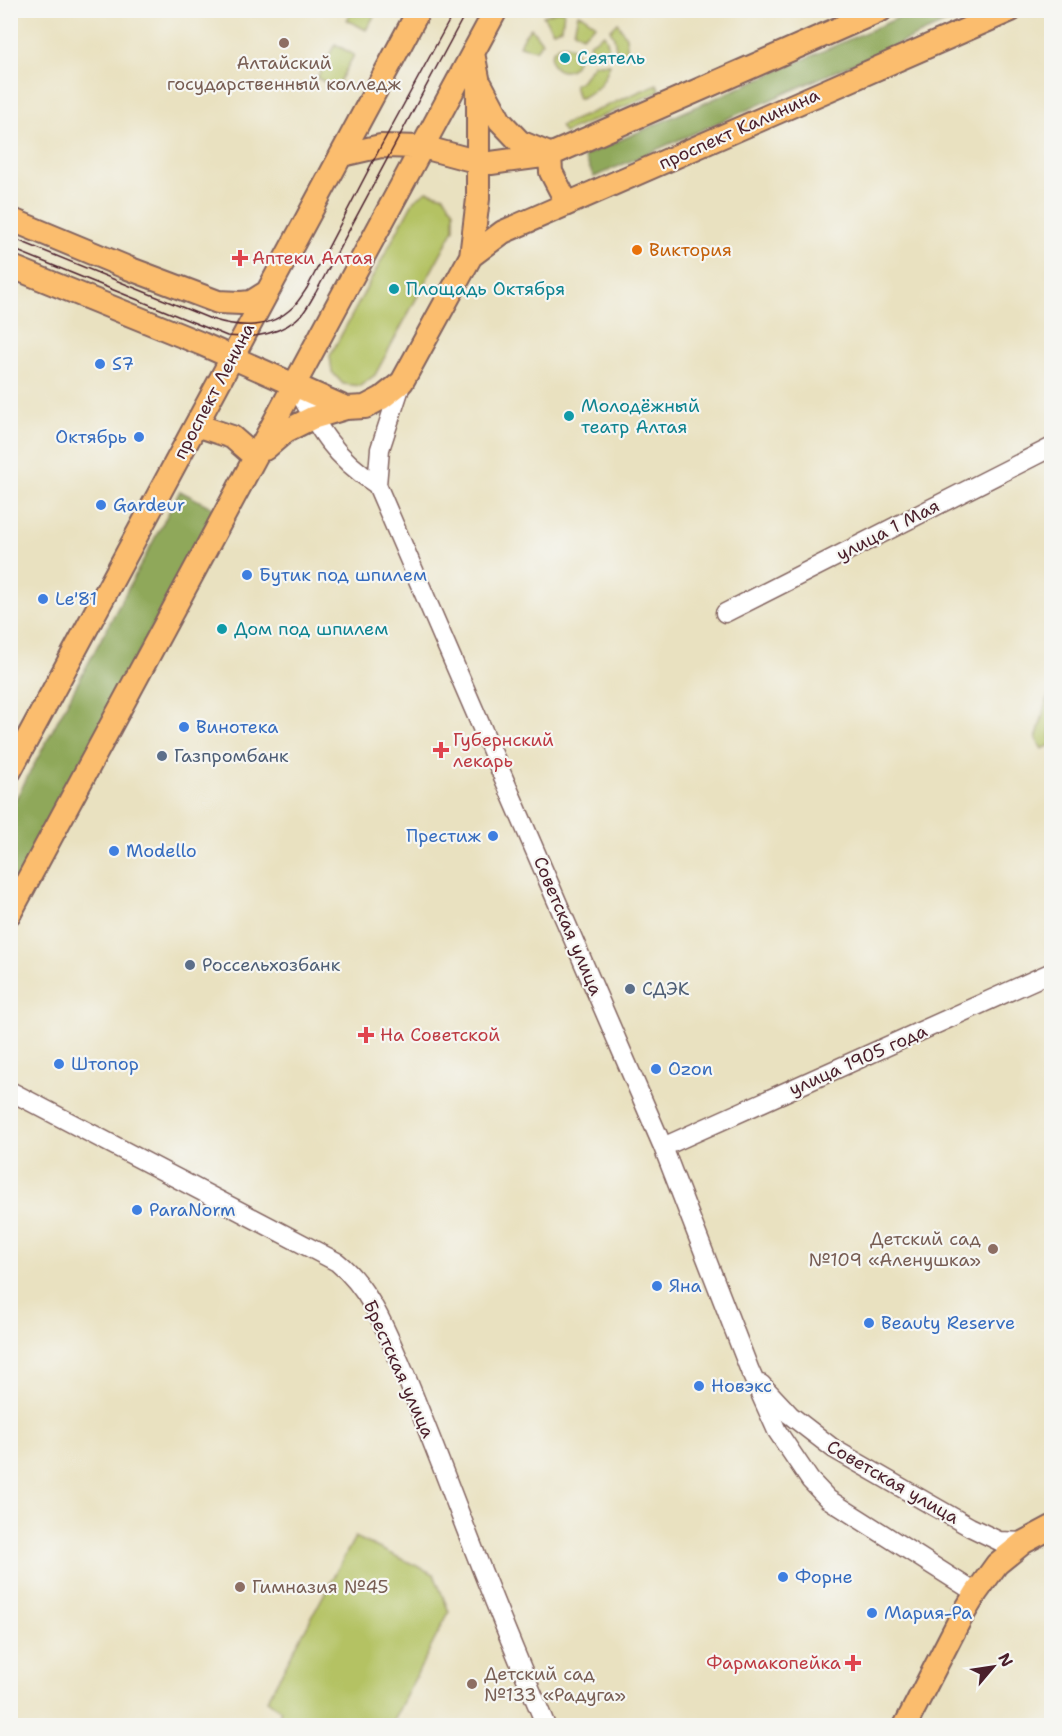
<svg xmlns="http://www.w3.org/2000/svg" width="1062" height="1736" font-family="'Shantell Sans',sans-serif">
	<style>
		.green { fill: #b4c264; stroke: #7f7048; stroke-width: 1.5 }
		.forest { fill: #8fa85a; stroke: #6c6442; stroke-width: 1.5 }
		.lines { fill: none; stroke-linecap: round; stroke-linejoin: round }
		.minor-casing { stroke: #82635f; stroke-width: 21 }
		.major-casing { stroke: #82635f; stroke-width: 26 }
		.minor { stroke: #fff; stroke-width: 18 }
		.major { stroke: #fbbd6e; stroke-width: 22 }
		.tram { stroke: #4a1f2b; stroke-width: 1.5 }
		.education-dot { fill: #8d6e63; stroke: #f6f6f2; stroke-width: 2 }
		.culture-dot { fill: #0f9aa8; stroke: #f6f6f2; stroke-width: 2 }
		.food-dot { fill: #e8710a; stroke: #f6f6f2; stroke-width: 2 }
		.health-dot { fill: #e0444e; stroke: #f6f6f2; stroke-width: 2 }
		.shop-dot { fill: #3f7fe0; stroke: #f6f6f2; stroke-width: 2 }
		.service-dot { fill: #5c6f8a; stroke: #f6f6f2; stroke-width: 2 }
		.labels { text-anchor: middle; stroke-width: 4.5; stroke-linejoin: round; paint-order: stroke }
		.culture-label { font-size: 18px; fill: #0d838f; stroke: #f6f6f2; text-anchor: start }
		.education-label { font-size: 18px; fill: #785e54; stroke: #f6f6f2; text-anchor: start }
		.street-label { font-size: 18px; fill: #4a1f2b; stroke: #f6f6f2 }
		.food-label { font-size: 18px; fill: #c56008; stroke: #f6f6f2; text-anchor: start }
		.health-label { font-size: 18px; fill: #be3a42; stroke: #f6f6f2; text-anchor: start }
		.shop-label { font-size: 18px; fill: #366cbe; stroke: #f6f6f2; text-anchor: start }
		.service-label { font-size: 18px; fill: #4e5e75; stroke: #f6f6f2; text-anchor: start }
	</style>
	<rect width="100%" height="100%" fill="#f6f6f2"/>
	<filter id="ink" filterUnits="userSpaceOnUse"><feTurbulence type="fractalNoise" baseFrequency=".0167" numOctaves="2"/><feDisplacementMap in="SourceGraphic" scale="12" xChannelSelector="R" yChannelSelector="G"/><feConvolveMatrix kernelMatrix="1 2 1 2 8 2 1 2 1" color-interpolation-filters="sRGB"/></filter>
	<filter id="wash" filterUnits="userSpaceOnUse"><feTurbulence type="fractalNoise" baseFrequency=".008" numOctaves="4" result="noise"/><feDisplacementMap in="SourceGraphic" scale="24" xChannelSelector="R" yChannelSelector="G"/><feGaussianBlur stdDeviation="1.35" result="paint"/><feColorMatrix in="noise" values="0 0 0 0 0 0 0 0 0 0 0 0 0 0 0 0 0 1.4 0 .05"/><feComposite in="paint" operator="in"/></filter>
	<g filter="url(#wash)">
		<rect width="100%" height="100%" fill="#e9e1c0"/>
		<path class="green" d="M352 11V10L377 11 366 30 347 20Z
			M558 11H564L562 28 553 31 543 16Z
			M578 14 584 16 596 25 582 36 574 31Z
			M618 23 626 37 628 56 617 55 614 37 610 30Z
			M531 28 542 42 536 50 519 46 522 39Z
			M604 34 607 40 610 55 592 53 589 44Z
			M335 44 354 55 336 88 317 78Z
			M551 58a13 13 0 1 1 26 0a13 13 0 1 1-26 0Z
			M594 64H610C603 84 598 91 578 99L574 85 582 80Z
			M657 84 660 91 564 133 560 126Z
			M427 191 444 196 454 211V229L375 375 360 386 343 384 332 372 330 356 414 200Z
			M1051 687V745L1042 749 1036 739Z
			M355 1537 434 1574 449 1612 391 1725H276L281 1710 267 1700Z"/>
		<path class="forest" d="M916 10 973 11 594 177 584 156Z
			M180 491 215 509 11 893V808Z"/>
	</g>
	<g filter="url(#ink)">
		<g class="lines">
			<defs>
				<path id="minor" d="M402 382 380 449 377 485 663 1147 750 1371 777 1431 810 1480 828 1499 976 1593
					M295 384C318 429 334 457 377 485
					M725 613 1052 447
					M10 1091 337 1262C373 1291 389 1338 407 1379 427 1428 446 1477 465 1527 491 1594 518 1660 546 1726
					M663 1147 1052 972
					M761 1384 790 1415 834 1449 970 1527 999 1541 1024 1542"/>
				<path id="major" d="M481 85 500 121 520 142 549 154
					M342 155 381 146 423 147 479 162 491 163 550 155 881 10
					M550 155 551 172 567 203
					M10 219 128 268 218 302 241 303 251 302 267 292
					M471 256 503 232 1011 10
					M10 266 202 344 346 408 365 407 382 398 402 382 471 256 478 199V78L473 53
					M196 425 232 437 255 457
					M265 449 286 431 312 418 346 408
					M10 771 419 10
					M10 913 496 10
					M905 1726 959 1621 976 1593 997 1564 1024 1542 1052 1527"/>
			</defs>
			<use href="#minor" class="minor-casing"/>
			<use href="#major" class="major-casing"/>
			<use href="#minor" class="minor"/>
			<use href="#major" class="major"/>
			<path class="tram" d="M10 237 211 319C240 328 269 330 293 307 298 302 303 294 307 288L381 146 455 10
				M10 248 227 336C253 339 284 334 303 313 308 307 312 299 316 292L467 10"/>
		</g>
	</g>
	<g class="education-dot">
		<circle cx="284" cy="43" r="6"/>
		<circle cx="993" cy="1249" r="6"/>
		<circle cx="240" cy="1587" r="6"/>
		<circle cx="472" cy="1684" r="6"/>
	</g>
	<g class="culture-dot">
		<circle cx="565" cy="58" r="6"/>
		<circle cx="394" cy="289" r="6"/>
		<circle cx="569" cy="416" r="6"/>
		<circle cx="222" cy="629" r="6"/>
	</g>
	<circle class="food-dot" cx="637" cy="250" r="6"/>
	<g class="health-dot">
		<path d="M237 249h6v6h6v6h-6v6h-6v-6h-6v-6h6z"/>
		<path d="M438 741h6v6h6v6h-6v6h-6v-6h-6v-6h6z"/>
		<path d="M363 1026h6v6h6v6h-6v6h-6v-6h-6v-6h6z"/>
		<path d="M850 1654h6v6h6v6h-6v6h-6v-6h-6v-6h6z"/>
	</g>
	<g class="shop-dot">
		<circle cx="100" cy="364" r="6"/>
		<circle cx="139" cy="437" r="6"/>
		<circle cx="101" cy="505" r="6"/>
		<circle cx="247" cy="575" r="6"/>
		<circle cx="43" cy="599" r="6"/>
		<circle cx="184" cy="727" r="6"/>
		<circle cx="493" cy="836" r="6"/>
		<circle cx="114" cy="851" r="6"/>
		<circle cx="59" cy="1064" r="6"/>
		<circle cx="656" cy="1069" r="6"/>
		<circle cx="137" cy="1210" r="6"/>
		<circle cx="657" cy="1286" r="6"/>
		<circle cx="869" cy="1323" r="6"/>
		<circle cx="699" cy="1386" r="6"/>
		<circle cx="783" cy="1577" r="6"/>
		<circle cx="872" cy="1613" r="6"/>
	</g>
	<g class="service-dot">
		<circle cx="162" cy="756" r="6"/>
		<circle cx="190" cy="965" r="6"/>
		<circle cx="630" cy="989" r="6"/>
	</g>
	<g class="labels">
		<g class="culture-label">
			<text x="577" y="64">Сеятель</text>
			<text x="406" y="295">Площадь Октября</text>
			<text x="581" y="412">Молодёжный<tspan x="581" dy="21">театр Алтая</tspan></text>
			<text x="234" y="635">Дом под шпилем</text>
		</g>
		<g class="education-label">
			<text x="284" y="69" text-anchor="middle">Алтайский<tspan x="284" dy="21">государственный колледж</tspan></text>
			<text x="981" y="1245" text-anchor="end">Детский сад<tspan x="981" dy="21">№109 «Аленушка»</tspan></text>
			<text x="252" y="1593">Гимназия №45</text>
			<text x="484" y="1680">Детский сад<tspan x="484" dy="21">№133 «Радуга»</tspan></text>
		</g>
		<g class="street-label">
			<text transform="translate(739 129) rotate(-24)" y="6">проспект Калинина</text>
			<text transform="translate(214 391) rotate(-62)" y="6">проспект Ленина</text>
			<text transform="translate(888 530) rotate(-27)" y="6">улица 1 Мая</text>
			<text transform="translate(568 926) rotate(67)" y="6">Советская улица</text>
			<text transform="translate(858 1060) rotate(-24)" y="6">улица 1905 года</text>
			<text transform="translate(399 1369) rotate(66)" y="6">Брестская улица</text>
			<text transform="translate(893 1482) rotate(30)" y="6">Советская улица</text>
		</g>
		<g class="food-label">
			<text x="649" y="256">Виктория</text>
		</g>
		<g class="health-label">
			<text x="252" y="264">Аптеки Алтая</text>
			<text x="453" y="746">Губернский<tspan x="453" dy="21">лекарь</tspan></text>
			<text x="380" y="1041">На Советской</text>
			<text x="841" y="1669" text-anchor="end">Фармакопейка</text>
		</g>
		<g class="shop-label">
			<text x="112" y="370">S7</text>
			<text x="127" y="443" text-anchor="end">Октябрь</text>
			<text x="113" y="511">Gardeur</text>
			<text x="259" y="581">Бутик под шпилем</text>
			<text x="55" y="605">Le'81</text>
			<text x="196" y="733">Винотека</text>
			<text x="481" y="842" text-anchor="end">Престиж</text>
			<text x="126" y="857">Modello</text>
			<text x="71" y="1070">Штопор</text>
			<text x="668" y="1075">Ozon</text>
			<text x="149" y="1216">ParaNorm</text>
			<text x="669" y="1292">Яна</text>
			<text x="881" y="1329">Beauty Reserve</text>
			<text x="711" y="1392">Новэкс</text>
			<text x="795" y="1583">Форне</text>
			<text x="884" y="1619">Мария-Ра</text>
		</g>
		<g class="service-label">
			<text x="174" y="762">Газпромбанк</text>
			<text x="202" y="971">Россельхозбанк</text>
			<text x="642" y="995">СДЭК</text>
		</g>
	</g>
	<rect width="1062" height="1736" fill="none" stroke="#f6f6f2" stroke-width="36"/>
	<g transform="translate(993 1667) rotate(61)" stroke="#f6f6f2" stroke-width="4.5" paint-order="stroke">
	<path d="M0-4.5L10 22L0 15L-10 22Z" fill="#4a1f2b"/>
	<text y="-9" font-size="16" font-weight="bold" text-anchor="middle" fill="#4a1f2b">N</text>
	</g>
</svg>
